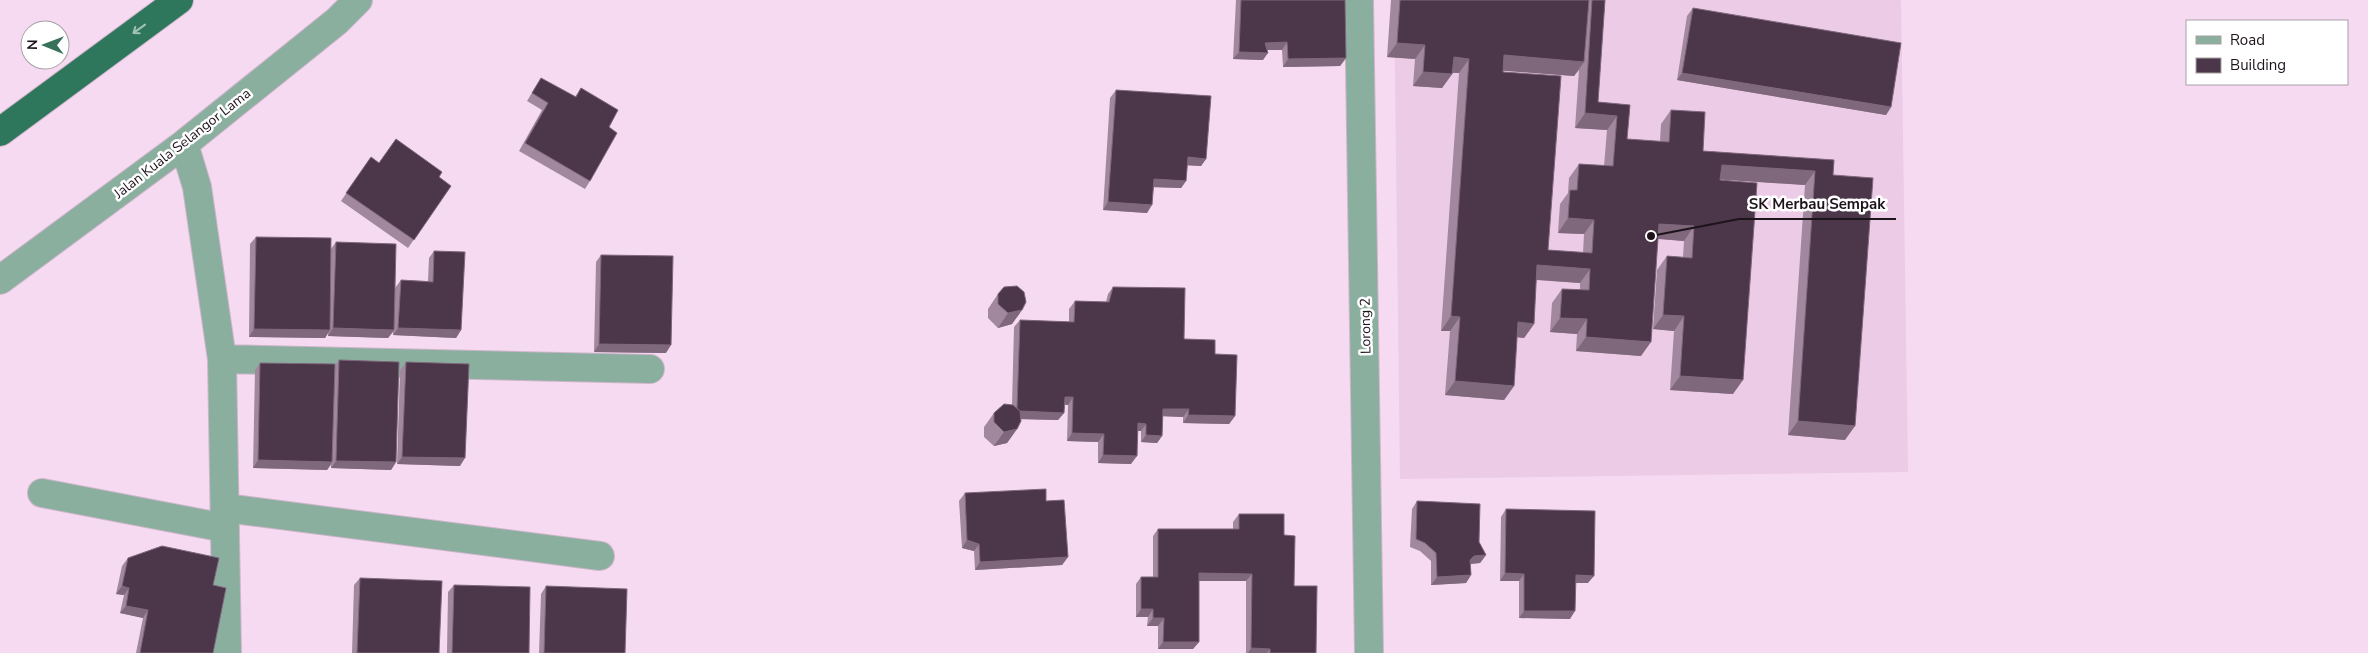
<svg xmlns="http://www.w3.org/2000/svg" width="2368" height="653" font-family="'Nunito Sans',sans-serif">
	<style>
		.built { fill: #eccbe7 }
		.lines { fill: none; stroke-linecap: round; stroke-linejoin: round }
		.minor-casing { stroke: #cfb6cb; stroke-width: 30 }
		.trunk-casing { stroke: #cfb6cb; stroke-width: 30 }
		.minor { stroke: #8baf9f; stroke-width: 28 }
		.trunk { stroke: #2e775c; stroke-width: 28 }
		.wall { fill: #a1889e; fill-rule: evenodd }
		.shaded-wall { fill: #7f677c }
		.building { fill: #4c3649; stroke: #7f677c }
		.oneway { stroke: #a1c2b6 }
		.labels { text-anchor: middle; stroke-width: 5; stroke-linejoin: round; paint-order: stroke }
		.street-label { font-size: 14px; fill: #1d131b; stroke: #fff }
		.leader { fill: none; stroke: #1d131b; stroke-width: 2 }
		.callout-dot { fill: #1d131b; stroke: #fff; stroke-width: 2 }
		.callout-label { font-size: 15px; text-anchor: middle; font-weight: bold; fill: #1d131b; stroke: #fff; stroke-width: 5; stroke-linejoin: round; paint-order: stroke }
	</style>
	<rect width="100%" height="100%" fill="#f6daf2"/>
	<path class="built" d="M1394 0H1901L1908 472 1400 479Z"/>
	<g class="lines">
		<defs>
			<path id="minor" d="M1359 0 1369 653
				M184 144 197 187 222 359 227 653
				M0 280 184 144 337 21 358 0
				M222 359 650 369
				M42 493 225 528
				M225 508 600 556"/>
			<path id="trunk" d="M0 132 179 0"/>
		</defs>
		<use href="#minor" class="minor-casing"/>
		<use href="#trunk" class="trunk-casing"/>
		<use href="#minor" class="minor"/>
		<use href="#trunk" class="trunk"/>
	</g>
	<path class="wall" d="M1236 0H1345L1346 58 1340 66 1283 67 1282 50H1267L1263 60 1233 59Z
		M1391 0H1605L1598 102 1630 105 1627 139 1660 141 1661 124 1671 110 1703 151 1834 160 1833 175 1845 440 1788 435 1805 185 1720 179 1733 394 1670 390 1674 331 1653 329 1657 270 1667 256 1683 257 1684 241 1658 239 1641 356 1576 351 1577 334 1550 332 1552 303 1562 289 1580 290V283L1536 280 1534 324 1524 338 1517 337 1514 386 1504 400 1445 395 1450 331H1441L1459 73H1453L1442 88 1413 86 1415 59 1387 57ZM1503 70 1574 76 1579 70 1575 128 1607 130 1604 166 1579 164 1569 178 1568 193 1560 204 1558 233 1584 234 1583 253 1548 250Z
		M1693 8 1891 107 1886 115 1677 80 1687 16Z
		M541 78 575 97 581 88 609 127 590 181 585 189 519 151 542 110 527 101Z
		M1116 90 1206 159 1201 166 1187 165 1186 181 1181 188 1154 187 1147 213 1103 210 1110 98Z
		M371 157 379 163 439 177 451 186 408 248 341 201Z
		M256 237 331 249 336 242 395 288 401 280 428 281 429 258 434 251 461 330 456 338 393 335V332L388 338 328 336V333L325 338 249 337 250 244Z
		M601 255 666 353 594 352 596 262Z
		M1113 287 1184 339 1215 354 1235 416 1229 424 1183 423V417L1163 416 1162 436 1157 443 1141 442V431H1138L1131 464 1098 463V442L1067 441 1068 405H1064V413L1058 420 1021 419 1017 429 1007 443 994 446 984 437V427L994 413 1012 405 1014 327 1020 320 1069 322V309L1075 301 1106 302 1108 294Z
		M998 294 1022 310 1012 324 998 328 988 318V309Z
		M339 360 396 462 391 470 331 468V465L327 470 253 468 255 370 260 363 335 366Z
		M406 362 460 466 397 464 400 370Z
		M965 493 1046 501 1068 557 1062 565 975 570 974 551 962 548 959 501Z
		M1417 501 1479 542 1486 555 1480 563 1471 564V575L1466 583 1431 585V561L1420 551 1410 547 1412 509Z
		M1506 509 1588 583H1575L1570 619 1519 618V581H1500L1501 517Z
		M1239 514 1284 535 1294 586 1316 653H1246V581H1199V642L1193 649H1158V626H1147L1148 617H1136V584L1141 577H1153V536L1158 529H1233V522Z
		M128 558 213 585V653H136L143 618 120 613 124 595 116 594 122 566Z
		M360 578 439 653H352L354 585Z
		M454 585 529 653H447L448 592Z
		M546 586 625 653H539L541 594Z"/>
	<path class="shaded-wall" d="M1287 42 1282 50H1259L1265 43Z
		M1397 43 1425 45 1415 59 1387 57Z
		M1239 52 1268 53 1263 60 1233 59Z
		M1504 55 1584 62 1574 76 1494 70Z
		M1454 57 1469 59 1459 73 1444 72Z
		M1346 58 1340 66 1283 67 1288 59Z
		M1423 72 1452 74 1442 88 1413 86Z
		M1682 73 1891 107 1886 115 1677 80Z
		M1585 113 1617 116 1607 130 1575 128Z
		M1188 157 1206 159 1201 166 1182 165Z
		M1722 165 1815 171 1805 185 1712 179Z
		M1154 179 1186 181 1181 188 1149 187Z
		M1108 202 1152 205 1147 213 1103 210Z
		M1568 218 1594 220 1584 234 1558 233Z
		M1659 224 1694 226 1684 241 1649 238Z
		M1537 265 1590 269 1580 283 1527 279Z
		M1022 310 1012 324 998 328 1008 313Z
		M1663 315 1684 316 1674 331 1653 329Z
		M1451 316 1460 317 1450 331H1441Z
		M1560 318 1587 319 1577 334 1550 332Z
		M1518 322 1534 324 1524 338 1508 336Z
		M333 328 394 330 388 338 328 336Z
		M398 328 461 330 456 338 393 335Z
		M254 329 330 330 325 338 249 337Z
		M1586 337 1651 342 1641 356 1576 351Z
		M599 344 671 345 666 353 594 352Z
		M1680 376 1743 380 1733 394 1670 390Z
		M1455 381 1514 386 1504 400 1445 395Z
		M1065 397H1073L1068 405 1059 404Z
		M1163 409H1189L1183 417 1157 416Z
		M1016 411 1064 413 1058 420 1011 419Z
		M1188 415 1235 416 1229 424 1183 423Z
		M1798 421 1855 426 1845 440 1788 435Z
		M1138 423 1146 424 1141 431H1133Z
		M1017 429 1007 443 994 446 1004 432Z
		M1072 433 1104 434 1098 442 1067 441Z
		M1146 435 1162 436 1157 443 1141 442Z
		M1103 455 1137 456 1131 464 1098 463Z
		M402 457 465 458 460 466 397 464Z
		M258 460 332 462 327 470 253 468Z
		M336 461 396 462 391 470 331 468Z
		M967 540 979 544 974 551 962 548Z
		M1486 555 1480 563 1469 564 1470 560 1474 556Z
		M1068 557 1062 565 975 570 980 562Z
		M1199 573 1252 574 1246 581H1194Z
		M1505 573 1524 574 1519 581H1500Z
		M1471 575 1466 583 1431 585 1437 577Z
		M1576 575 1594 576 1588 583H1570Z
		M122 586 129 588 124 595 116 594Z
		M126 606 148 610 143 618 120 613Z
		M1141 609H1153L1148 617H1136Z
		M1524 611H1575L1570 619 1519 618Z
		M1153 618H1164L1158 626H1147Z
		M1163 642H1199L1193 649H1158Z
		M1251 648 1270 649 1267 653H1248Z"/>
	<path class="building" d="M1241 0H1345L1346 58 1288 59 1287 42 1265 43 1268 53 1239 52Z
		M1400 0H1589L1584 62 1504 55 1503 72 1561 76 1548 250 1592 253 1594 220 1568 218 1570 190H1577L1579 164 1613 166 1617 116 1585 113 1592 0H1605L1598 102 1630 105 1627 139 1669 142 1671 110 1705 112 1703 151 1834 160 1833 175 1873 178 1855 426 1798 421 1815 171 1722 165 1720 180 1757 183 1743 380 1680 376 1684 316 1663 315 1667 256 1692 258 1694 226 1659 224 1651 342 1586 337 1587 319 1560 318 1562 289 1589 290 1590 269 1537 265 1534 324 1518 322 1514 386 1455 381 1460 317 1451 316 1469 59 1454 57 1452 74 1423 72 1425 45 1397 43Z
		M1693 8 1901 43 1891 107 1682 73Z
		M541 78 576 97 581 88 618 110 609 127 617 133 590 181 525 143 548 103 532 93Z
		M1116 90 1211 96 1206 159 1188 157 1186 181 1154 179 1152 205 1108 202Z
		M396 139 442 172 439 177 451 186 414 240 346 193 371 157 379 163Z
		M256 237 331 238 330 330 254 329Z
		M336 242 396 244 394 330 333 328Z
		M434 251 465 252 461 330 398 328 401 280 433 282Z
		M601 255 673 256 671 345 599 344Z
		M1017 286 1024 292 1026 302 1022 310 1008 313 998 304V294L1004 287Z
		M1113 287 1185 288 1184 339 1215 340V354L1237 355 1235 416 1188 415 1189 409H1163L1162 436 1146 435V424L1138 423 1137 456 1103 455 1104 434 1072 433 1073 397H1065L1064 413 1020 411 1017 408 1020 320 1074 322 1075 301 1109 302Z
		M339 360 399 362 396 462 336 461Z
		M406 362 469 364 465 458 402 457Z
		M260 363 335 364 332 462 258 460Z
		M1004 404 1013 405 1020 411 1021 421 1017 429 1004 432 994 422V413Z
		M1046 489V501L1064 500 1068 557 980 562 979 544 967 540 965 493Z
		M1417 501 1480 504 1479 542 1486 555 1474 556 1470 560 1471 575 1437 577 1436 553 1425 543 1416 539Z
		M1506 509 1595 511 1594 576 1576 575 1575 611H1524V574L1505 573Z
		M1239 514H1284V535L1295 536 1294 586H1317L1316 653H1270V649L1251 648 1252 574 1199 573V642H1163L1164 618H1153V609H1141V577H1158V529H1239Z
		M162 546 219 558 213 585 226 588 213 653H140L148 610 126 606 129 588 122 586 128 558Z
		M360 578 442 581 439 653H357Z
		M454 585 530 587 529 653H452Z
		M546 586 627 589 625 653H544Z"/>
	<defs><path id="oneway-shaft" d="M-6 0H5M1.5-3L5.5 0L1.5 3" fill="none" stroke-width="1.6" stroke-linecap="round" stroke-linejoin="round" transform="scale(1.25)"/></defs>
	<use class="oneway" href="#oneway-shaft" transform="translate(139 29) rotate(144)"/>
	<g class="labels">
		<g class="street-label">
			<text transform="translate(182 143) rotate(-38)" y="5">Jalan Kuala Selangor Lama</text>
			<text transform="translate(1365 326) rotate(-91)" y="5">Lorong 2</text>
		</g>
	</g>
	<path class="leader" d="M1651 236L1739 219H1896"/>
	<circle class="callout-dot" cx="1651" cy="236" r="5"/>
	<g class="callout-label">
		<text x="1817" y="209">SK Merbau Sempak</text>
	</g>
	<rect x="2186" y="20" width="162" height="65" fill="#ffffff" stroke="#a5a1a4"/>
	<rect x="2196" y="36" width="25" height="8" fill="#8baf9f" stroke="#a5a1a4"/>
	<text x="2230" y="45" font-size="15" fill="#1d131b">Road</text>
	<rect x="2196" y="58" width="25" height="15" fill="#4c3649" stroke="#a5a1a4"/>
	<text x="2230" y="70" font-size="15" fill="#1d131b">Building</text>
	<g transform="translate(45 45) rotate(271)"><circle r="24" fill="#ffffff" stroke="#a5a1a4"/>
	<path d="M0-4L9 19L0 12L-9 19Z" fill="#38725b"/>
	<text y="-8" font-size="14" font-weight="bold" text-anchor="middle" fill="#1d131b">N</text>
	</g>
</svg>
